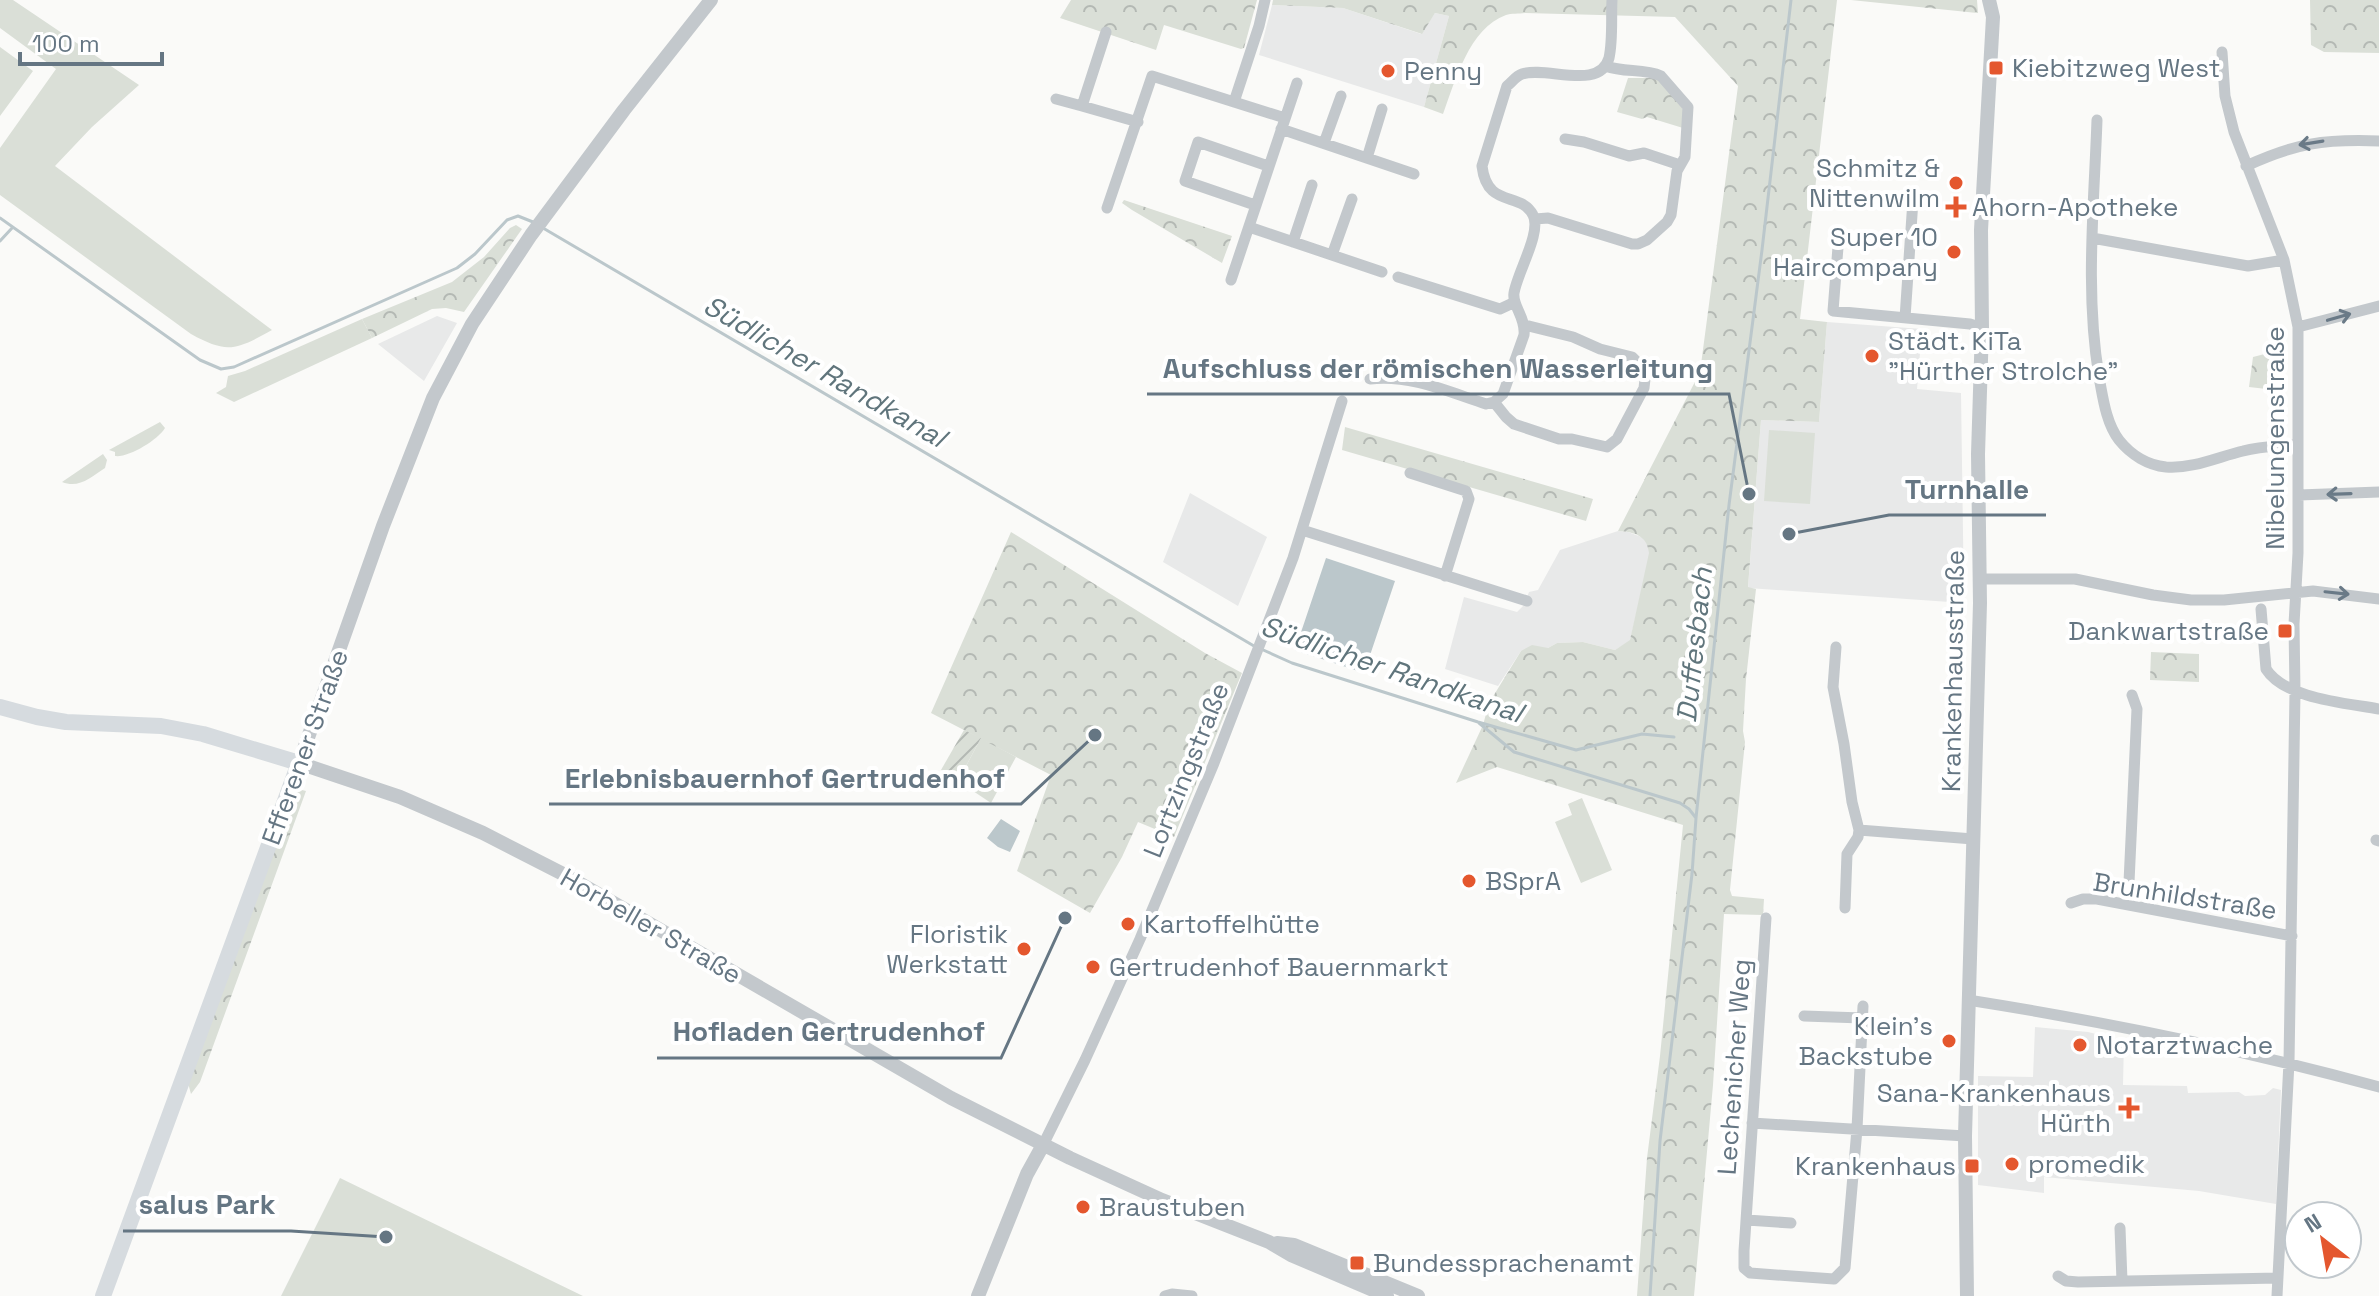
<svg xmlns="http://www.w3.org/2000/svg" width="2379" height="1296" font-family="'Space Grotesk',sans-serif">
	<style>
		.built { fill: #e8e9e9 }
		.grass { fill: #dadfd7 }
		.forest { fill: url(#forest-crowns) }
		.garden { fill: url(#garden-furrows) }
		.water { fill: #bbc7cb }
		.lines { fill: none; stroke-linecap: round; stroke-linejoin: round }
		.stream { stroke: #bbc7cb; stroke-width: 3 }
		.minor { stroke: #c3c8cc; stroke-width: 11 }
		.tertiary { stroke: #c3c8cc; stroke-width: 14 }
		.secondary { stroke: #d6dbdf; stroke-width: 16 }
		.oneway { stroke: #6a7a87 }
		.poi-dot { fill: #e4572e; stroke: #fff; stroke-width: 3 }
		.labels { text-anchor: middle; stroke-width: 8; stroke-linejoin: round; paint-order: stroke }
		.poi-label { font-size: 26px; fill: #657683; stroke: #fff; text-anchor: start }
		.street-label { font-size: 26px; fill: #657683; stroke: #fff }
		.water-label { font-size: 28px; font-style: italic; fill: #60757c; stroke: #fff }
		.leader { fill: none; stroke: #657683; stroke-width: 3 }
		.callout-dot { fill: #657683; stroke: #fff; stroke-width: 3 }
		.callout-label { font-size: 28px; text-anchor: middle; font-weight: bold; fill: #657683; stroke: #fff; stroke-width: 8; stroke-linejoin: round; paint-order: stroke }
	</style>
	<defs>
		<pattern id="forest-crowns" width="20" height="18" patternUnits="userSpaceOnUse" patternTransform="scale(2)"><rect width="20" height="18" fill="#dadfd7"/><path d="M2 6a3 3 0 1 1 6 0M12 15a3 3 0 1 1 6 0" fill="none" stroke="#b4b9b4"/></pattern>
		<pattern id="garden-furrows" width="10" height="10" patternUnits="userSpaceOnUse" patternTransform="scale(2)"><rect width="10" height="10" fill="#dadfd7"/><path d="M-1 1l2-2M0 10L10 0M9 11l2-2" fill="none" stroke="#b4b9b4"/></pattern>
	</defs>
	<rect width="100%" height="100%" fill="#fafaf8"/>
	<path class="built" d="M1272 5 1343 8 1421 34 1435 13 1449 16 1424 107 1259 55Z
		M437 316 457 323 424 381 378 344Z
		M1827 322 1922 329 1917 389 1961 393 1964 603 1748 588 1761 420 1819 422Z
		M1190 493 1267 537 1238 606 1163 562Z
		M1618 531 1628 532 1644 538 1648 544 1650 553 1630 641 1615 650 1583 642 1557 643 1548 648 1521 651 1498 686 1445 669 1464 597 1517 612 1524 605 1529 592 1538 590 1560 550Z
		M2035 1027 2088 1032 2124 1041 2123 1085 2187 1086 2188 1093 2239 1092 2245 1096 2265 1095 2273 1088 2281 1090 2276 1204 2199 1191 2044 1177V1193L1978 1185V1076L2033 1077Z"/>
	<path class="grass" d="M0 0H13L139 85 92 127 55 166 272 330C236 350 227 354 191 334L0 195V148L56 69 0 28Z
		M0 47 33 71 0 116Z
		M362 319 372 338 234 402 216 393 226 387 228 376 245 371Z
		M160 422 165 428C158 440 128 458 115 456V452L109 450Z
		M1769 430 1815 433 1810 504 1764 501Z
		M103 454 107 460 105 468C91 477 79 489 62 482Z
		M981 738 1016 757 991 803 958 781Z
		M1582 798 1612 870 1581 883 1555 822 1572 815 1568 804Z
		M340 1178 583 1296H281Z"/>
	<path class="forest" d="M1071 0H1257L1244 48 1241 49 1164 25 1156 50 1060 18Z
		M1273 0H1837L1800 319 1827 322 1819 422 1761 420 1748 587 1756 589 1746 679 1743 731 1745 742 1730 890 1732 896 1764 899 1763 915 1724 914 1713 1085 1694 1296H1637L1647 1158 1660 1056 1683 825 1497 767 1456 783 1483 725 1489 703 1521 651 1532 645 1548 648 1557 643 1583 642 1615 650 1630 640 1649 553C1647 535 1634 532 1618 531L1700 372 1738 86 1675 17 1525 13C1519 14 1511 13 1506 15 1469 28 1455 82 1443 114L1424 107 1449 16 1435 13 1422 34 1343 8 1272 5Z
		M1851 0H1977L1978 13H1977Z
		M2310 0H2379V53L2324 52 2311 45Z
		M1628 78H1655L1660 81 1681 105 1684 112 1683 128 1647 117 1642 119 1617 112Z
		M1124 200 1232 236 1222 263 1132 210 1122 203Z
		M516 225 522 229 464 312 446 308 432 309 372 338 362 319 452 282 484 257 510 228Z
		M2284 349V391L2249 387 2253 357Z
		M1345 427 1593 499 1586 521 1342 450Z
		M1011 532 1205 653 1242 673 1174 837 1138 822 1122 857 1090 913 1017 871 1051 775 931 713Z
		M2151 652 2199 654V682L2150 680Z
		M298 789 306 791 200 1082 191 1094 188 1083 205 1030Z"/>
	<path class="garden" d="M964 730 981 738 958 781 941 770Z"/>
	<path class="water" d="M1326 558 1395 581 1364 673 1295 650Z
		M1001 819 1020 831 1010 852 998 847 987 838Z"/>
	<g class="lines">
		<path class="stream" d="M0 218 200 360 221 369 234 367 457 268 475 254 507 220 518 216 533 222
			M543 228 1254 646
			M0 241 13 227
			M1261 649 1292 663 1478 722 1576 750 1642 734 1674 737
			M1479 723 1514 752 1680 803 1689 809 1696 818
			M1650 1296 1660 1141 1692 874 1696 818 1729 505 1762 250 1791 0"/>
		<path class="minor" d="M1106 32 1082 106 1138 122
			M2222 52 2225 96 2234 132 2284 260 2298 327V553L2294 624 2295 692 2289 1062 2277 1296
			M1056 99 1082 106
			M1234 102 1259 26 1265 0
			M2097 120C2094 206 2085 292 2099 377 2103 398 2106 423 2119 440 2131 455 2148 465 2166 467 2193 469 2218 457 2243 451 2261 446 2280 446 2298 444
			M1281 129 1414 174
			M1565 139 1584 142 1629 156 1644 153 1680 165
			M1324 143 1341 96
			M1367 158 1382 109
			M2246 166C2296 143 2324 139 2379 141
			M1255 205 1185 181 1198 142 1268 166
			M1107 208 1152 76 1285 118
			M1535 219 1548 218 1632 244H1638L1647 240 1667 222 1671 215 1677 171 1685 157 1688 107 1661 76C1644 68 1624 73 1606 66
			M1249 227 1382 272
			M2092 238 2248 266 2284 260
			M1293 242 1312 185
			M1838 247 1833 311 1970 324 1982 328
			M1332 255 1352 199
			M1398 277 1500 309 1515 302
			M1231 280 1297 83
			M1905 318 1913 200
			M2298 327 2379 306
			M1370 379C1409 374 1449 392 1486 404L1494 402 1503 394 1524 335C1526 317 1512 306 1514 293 1517 273 1542 232 1533 215 1521 191 1487 209 1482 166L1507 86C1512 82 1516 76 1522 74 1547 66 1600 91 1609 58 1613 40 1611 18 1612 0
			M1494 402 1506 417 1514 424 1559 439H1572L1607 447 1617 439 1644 388 1645 379 1638 363 1632 357 1600 349 1573 337 1525 325
			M1410 473 1466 491 1469 499 1445 576
			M2299 495 2379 492
			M1302 530 1527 601
			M1980 579H2075L2153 595 2191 600H2224L2313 591 2379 599
			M2261 609 2266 669C2285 699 2347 703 2379 709
			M1836 647 1833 687 1844 744 1852 802 1859 830 1858 837 1847 854 1845 908
			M1859 830 1973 839
			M2376 840 2379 841
			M2071 903 2083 899H2097L2292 936
			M2128 904 2137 709 2132 695
			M1766 918 1744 1251V1268L1750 1273 1834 1279 1845 1268 1857 1129 1863 1006
			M1968 1000C2107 1022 2244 1050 2379 1087
			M1804 1016 1862 1018
			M1752 1123 1965 1136
			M1043 1145 1085 1060 1140 939 1214 763 1293 558 1342 401
			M1747 1220 1791 1223
			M2120 1228 2122 1281
			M2058 1276 2066 1281 2078 1282 2278 1278
			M1165 1296 1172 1294 1192 1296"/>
		<path class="tertiary" d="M711 0 624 110 531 235 472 324 433 398 383 526 299 763 400 797 483 833 567 876 951 1098 1070 1158 1162 1200 1269 1242 1291 1255 1387 1296
			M1277 1243 1294 1245 1418 1296
			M978 1296 1027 1174 1043 1145
			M1967 1296 1965 1136 1980 603 1978 454 1982 328 1981 230 1993 17 1989 0"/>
		<path class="secondary" d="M0 707 37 717 66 722 161 726 203 734 299 763 103 1296"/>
	</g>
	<defs><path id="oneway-shaft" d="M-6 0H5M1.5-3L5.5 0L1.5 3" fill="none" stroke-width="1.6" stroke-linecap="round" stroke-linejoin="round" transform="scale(2)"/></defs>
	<g class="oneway">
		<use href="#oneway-shaft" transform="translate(2311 143) rotate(171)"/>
		<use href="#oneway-shaft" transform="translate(2339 317) rotate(-16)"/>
		<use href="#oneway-shaft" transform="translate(2339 494) rotate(178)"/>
		<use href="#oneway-shaft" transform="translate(2337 593) rotate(6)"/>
	</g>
	<g class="poi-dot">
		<rect x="1988" y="60" width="16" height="16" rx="4"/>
		<circle cx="1388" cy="71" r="8"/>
		<circle cx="1956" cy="183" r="8"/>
		<path d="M1952 195h8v8h8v8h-8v8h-8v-8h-8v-8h8z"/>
		<circle cx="1954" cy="252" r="8"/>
		<circle cx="1872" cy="356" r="8"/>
		<rect x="2277" y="623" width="16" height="16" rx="4"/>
		<circle cx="1469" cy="881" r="8"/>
		<circle cx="1128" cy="924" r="8"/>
		<circle cx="1024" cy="949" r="8"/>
		<circle cx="1093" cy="967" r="8"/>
		<circle cx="1949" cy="1041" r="8"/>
		<circle cx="2080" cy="1045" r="8"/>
		<path d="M2125 1096h8v8h8v8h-8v8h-8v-8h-8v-8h8z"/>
		<circle cx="2012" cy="1164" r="8"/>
		<rect x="1964" y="1158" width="16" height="16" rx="4"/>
		<circle cx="1083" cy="1207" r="8"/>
		<rect x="1349" y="1255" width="16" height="16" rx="4"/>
	</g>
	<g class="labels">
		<g class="poi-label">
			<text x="2012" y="77">Kiebitzweg West</text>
			<text x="1404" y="80">Penny</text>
			<text x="1940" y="177" text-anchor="end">Schmitz &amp;<tspan x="1940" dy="30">Nittenwilm</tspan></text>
			<text x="1972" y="216">Ahorn-Apotheke</text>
			<text x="1938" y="246" text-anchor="end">Super 10<tspan x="1938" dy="30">Haircompany</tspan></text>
			<text x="1888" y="350">Städt. KiTa<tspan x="1888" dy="30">"Hürther Strolche"</tspan></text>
			<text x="2269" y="640" text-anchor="end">Dankwartstraße</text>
			<text x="1485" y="890">BSprA</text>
			<text x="1144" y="933">Kartoffelhütte</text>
			<text x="1008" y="943" text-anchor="end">Floristik<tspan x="1008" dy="30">Werkstatt</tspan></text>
			<text x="1109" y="976">Gertrudenhof Bauernmarkt</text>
			<text x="1933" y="1035" text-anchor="end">Klein's<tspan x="1933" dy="30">Backstube</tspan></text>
			<text x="2096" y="1054">Notarztwache</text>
			<text x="2111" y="1102" text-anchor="end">Sana-Krankenhaus<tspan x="2111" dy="30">Hürth</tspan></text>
			<text x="2028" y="1173">promedik</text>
			<text x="1956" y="1175" text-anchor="end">Krankenhaus</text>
			<text x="1099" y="1216">Braustuben</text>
			<text x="1373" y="1272">Bundessprachenamt</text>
		</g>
		<g class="street-label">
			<text transform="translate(2275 438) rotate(-90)" y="9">Nibelungenstraße</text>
			<text transform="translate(1953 671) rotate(-89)" y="9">Krankenhausstraße</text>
			<text transform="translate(305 747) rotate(-70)" y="9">Efferener Straße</text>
			<text transform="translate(1186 770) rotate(-68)" y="9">Lortzingstraße</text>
			<text transform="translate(2185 896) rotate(9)" y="9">Brunhildstraße</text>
			<text transform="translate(651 926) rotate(30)" y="9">Horbeller Straße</text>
			<text transform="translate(1734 1067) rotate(-86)" y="9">Lechenicher Weg</text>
		</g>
		<g class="water-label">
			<text transform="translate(825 371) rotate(30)" y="10">Südlicher Randkanal</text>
			<text transform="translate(1694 645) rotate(-84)" y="10">Duffesbach</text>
			<text transform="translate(1392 669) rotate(19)" y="10">Südlicher Randkanal</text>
		</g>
	</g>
	<path class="leader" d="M1749 494L1729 394H1147M1789 534L1889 515H2046M1095 735L1021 804H549M1065 918L1001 1058H657M386 1237L291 1231H123"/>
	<g class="callout-dot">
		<circle cx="1749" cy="494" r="8"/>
		<circle cx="1789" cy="534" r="8"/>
		<circle cx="1095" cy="735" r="8"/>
		<circle cx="1065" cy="918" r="8"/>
		<circle cx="386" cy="1237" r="8"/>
	</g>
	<g class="callout-label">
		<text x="1438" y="378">Aufschluss der römischen Wasserleitung</text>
		<text x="1967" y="499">Turnhalle</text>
		<text x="785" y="788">Erlebnisbauernhof Gertrudenhof</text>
		<text x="829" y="1041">Hofladen Gertrudenhof</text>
		<text x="207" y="1214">salus Park</text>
	</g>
	<g transform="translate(2323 1240) rotate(329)"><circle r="38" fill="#ffffff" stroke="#c1c8cd" stroke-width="2"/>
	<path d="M0-6L14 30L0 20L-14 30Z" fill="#e4572e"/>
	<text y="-12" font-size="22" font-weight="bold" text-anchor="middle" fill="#657683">N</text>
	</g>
	<path d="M20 52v12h142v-12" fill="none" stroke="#657683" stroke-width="4"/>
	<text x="32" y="52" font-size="24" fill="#657683" stroke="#ffffff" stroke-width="6" paint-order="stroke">100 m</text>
</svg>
